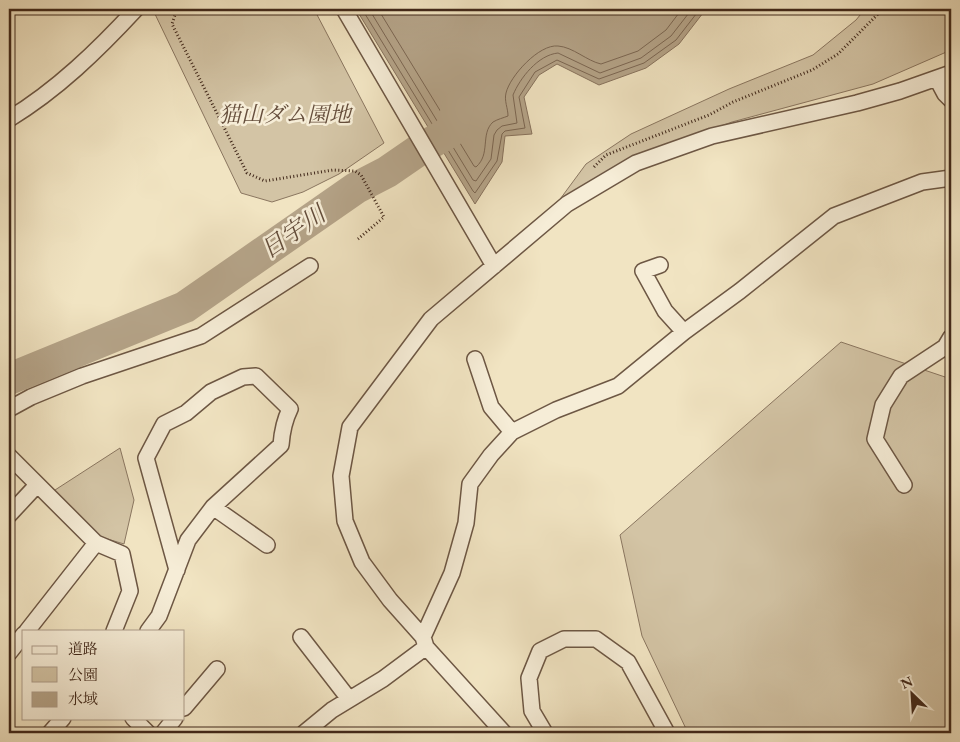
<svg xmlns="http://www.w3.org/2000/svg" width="960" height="742" font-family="'EB Garamond','Noto Serif JP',serif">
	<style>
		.green { fill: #d3c4a5; stroke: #8a7660 }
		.water { fill: #b5a489; stroke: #87725d }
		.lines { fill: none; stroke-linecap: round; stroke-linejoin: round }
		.shore { stroke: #7b6652; stroke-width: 1 }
		.river { stroke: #b5a489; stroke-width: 32 }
		.street-casing { stroke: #6d5744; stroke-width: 18 }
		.path { stroke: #41281a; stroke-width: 3; stroke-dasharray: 1 2.5; stroke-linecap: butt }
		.street { stroke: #f6edd7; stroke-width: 15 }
		.labels { text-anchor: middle; stroke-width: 5; stroke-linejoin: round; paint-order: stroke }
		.park-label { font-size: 22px; font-style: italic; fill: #664f3d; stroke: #f6edd7 }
		.water-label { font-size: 24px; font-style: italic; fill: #644d3b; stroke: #f6edd7 }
	</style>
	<rect width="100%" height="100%" fill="#f1e4c2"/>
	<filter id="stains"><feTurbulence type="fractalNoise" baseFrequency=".004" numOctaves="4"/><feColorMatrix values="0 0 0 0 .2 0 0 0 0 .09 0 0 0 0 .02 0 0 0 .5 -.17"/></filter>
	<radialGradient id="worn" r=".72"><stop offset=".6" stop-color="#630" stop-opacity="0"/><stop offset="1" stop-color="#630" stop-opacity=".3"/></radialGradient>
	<path class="green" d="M159 9H314L384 143 339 174 303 192 272 202 241 193 154 12Z
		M865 9H951V50L873 84 732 122 641 155 555 206 586 164 631 134 729 89 813 55 856 20Z
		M841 342 951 379V733H688L642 636 620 535Z
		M120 448 134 500 124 544 101 537 55 490Z"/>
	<path class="water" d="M356 9H716L703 13 679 44 646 68 599 85 557 64 539 75 524 97 532 134 505 136 502 162 475 204Z"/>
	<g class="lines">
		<path class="shore" d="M362 9 473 191 475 193 497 161 502 134 505 131 525 128 519 97 535 72 557 60 599 79 644 63 676 40 700 9
			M369 9 473 180 476 181 491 159 494 135 497 130 502 126 517 123 513 95C520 78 538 55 558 53L600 73 641 58 671 36 692 9
			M378 9 474 166 476 167C491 154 480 134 493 122 498 119 503 118 508 116 508 108 504 101 506 93 510 76 539 44 558 46 573 47 587 61 601 64L638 51 666 30 682 9"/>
		<path class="river" d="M9 379 185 307 356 188 387 172 419 150 451 131 458 106"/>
		<defs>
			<path id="street" d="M344 9 494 266
				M937 79 945 94 951 100
				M9 119C57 90 98 50 136 9
				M660 265 643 271 665 311 684 332
				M475 359 491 407 512 432
				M9 409 31 397 82 376 201 336 310 266
				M9 456 96 543 122 554 130 591 114 631
				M904 485 875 439 883 405 901 376 945 347 951 337
				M213 507 267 545
				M9 515 37 485
				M27 631 96 543
				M148 631 159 616 188 540 213 507 281 445C282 432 284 421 290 409L256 376 243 377 211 392 186 413 164 424 146 458 177 570
				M301 637 349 699
				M423 637 452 573 466 523 470 484 491 455 512 432 556 410 618 386 684 332 740 291 834 216 922 182 951 178
				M9 653 24 634
				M184 708 217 669
				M133 718 148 733
				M50 733 63 718
				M163 733 175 718
				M304 733 332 710 383 679 426 647
				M504 733 426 647 423 637 390 600 362 562 345 521 341 476 350 427 431 319 567 204 636 163 712 136 857 103 900 91 951 73
				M545 733 532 711 529 678 540 651 564 639H596L628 662 667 733"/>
		</defs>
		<use href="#street" class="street-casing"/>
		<path class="path" d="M177 9 172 24 247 173 265 181 333 170 355 171 361 175 384 217 358 239
			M594 167 606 155 709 115 733 102 812 70 838 54 883 9"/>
		<use href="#street" class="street"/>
	</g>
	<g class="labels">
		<g class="park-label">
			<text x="285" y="122">猫山ダム園地</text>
		</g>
		<g class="water-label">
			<text transform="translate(293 232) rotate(-35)" y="8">日宇川</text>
		</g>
	</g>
	<rect width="960" height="742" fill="none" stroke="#f1e4c2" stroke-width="30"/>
	<rect x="10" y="10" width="940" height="722" fill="none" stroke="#41281a" stroke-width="2.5"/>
	<rect x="15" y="15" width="930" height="712" fill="none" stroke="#41281a"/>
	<rect x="22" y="630" width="162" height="90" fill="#f6edd7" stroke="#ae9e8b"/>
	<rect x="32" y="646" width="25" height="8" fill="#f6edd7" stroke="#ae9e8b"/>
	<text x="68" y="654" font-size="15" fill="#41281a">道路</text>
	<rect x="32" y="667" width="25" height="15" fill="#d3c4a5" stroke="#ae9e8b"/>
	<text x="68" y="680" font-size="15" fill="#41281a">公園</text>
	<rect x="32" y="692" width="25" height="15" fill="#b5a489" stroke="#ae9e8b"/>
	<text x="68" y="704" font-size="15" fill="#41281a">水域</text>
	<g transform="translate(912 694) rotate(335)" stroke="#f6edd7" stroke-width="4" paint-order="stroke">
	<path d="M0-4L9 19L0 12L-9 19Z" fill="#41281a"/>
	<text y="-8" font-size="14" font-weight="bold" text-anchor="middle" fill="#41281a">N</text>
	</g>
	<rect width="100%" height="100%" filter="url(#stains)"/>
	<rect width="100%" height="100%" fill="url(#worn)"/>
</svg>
